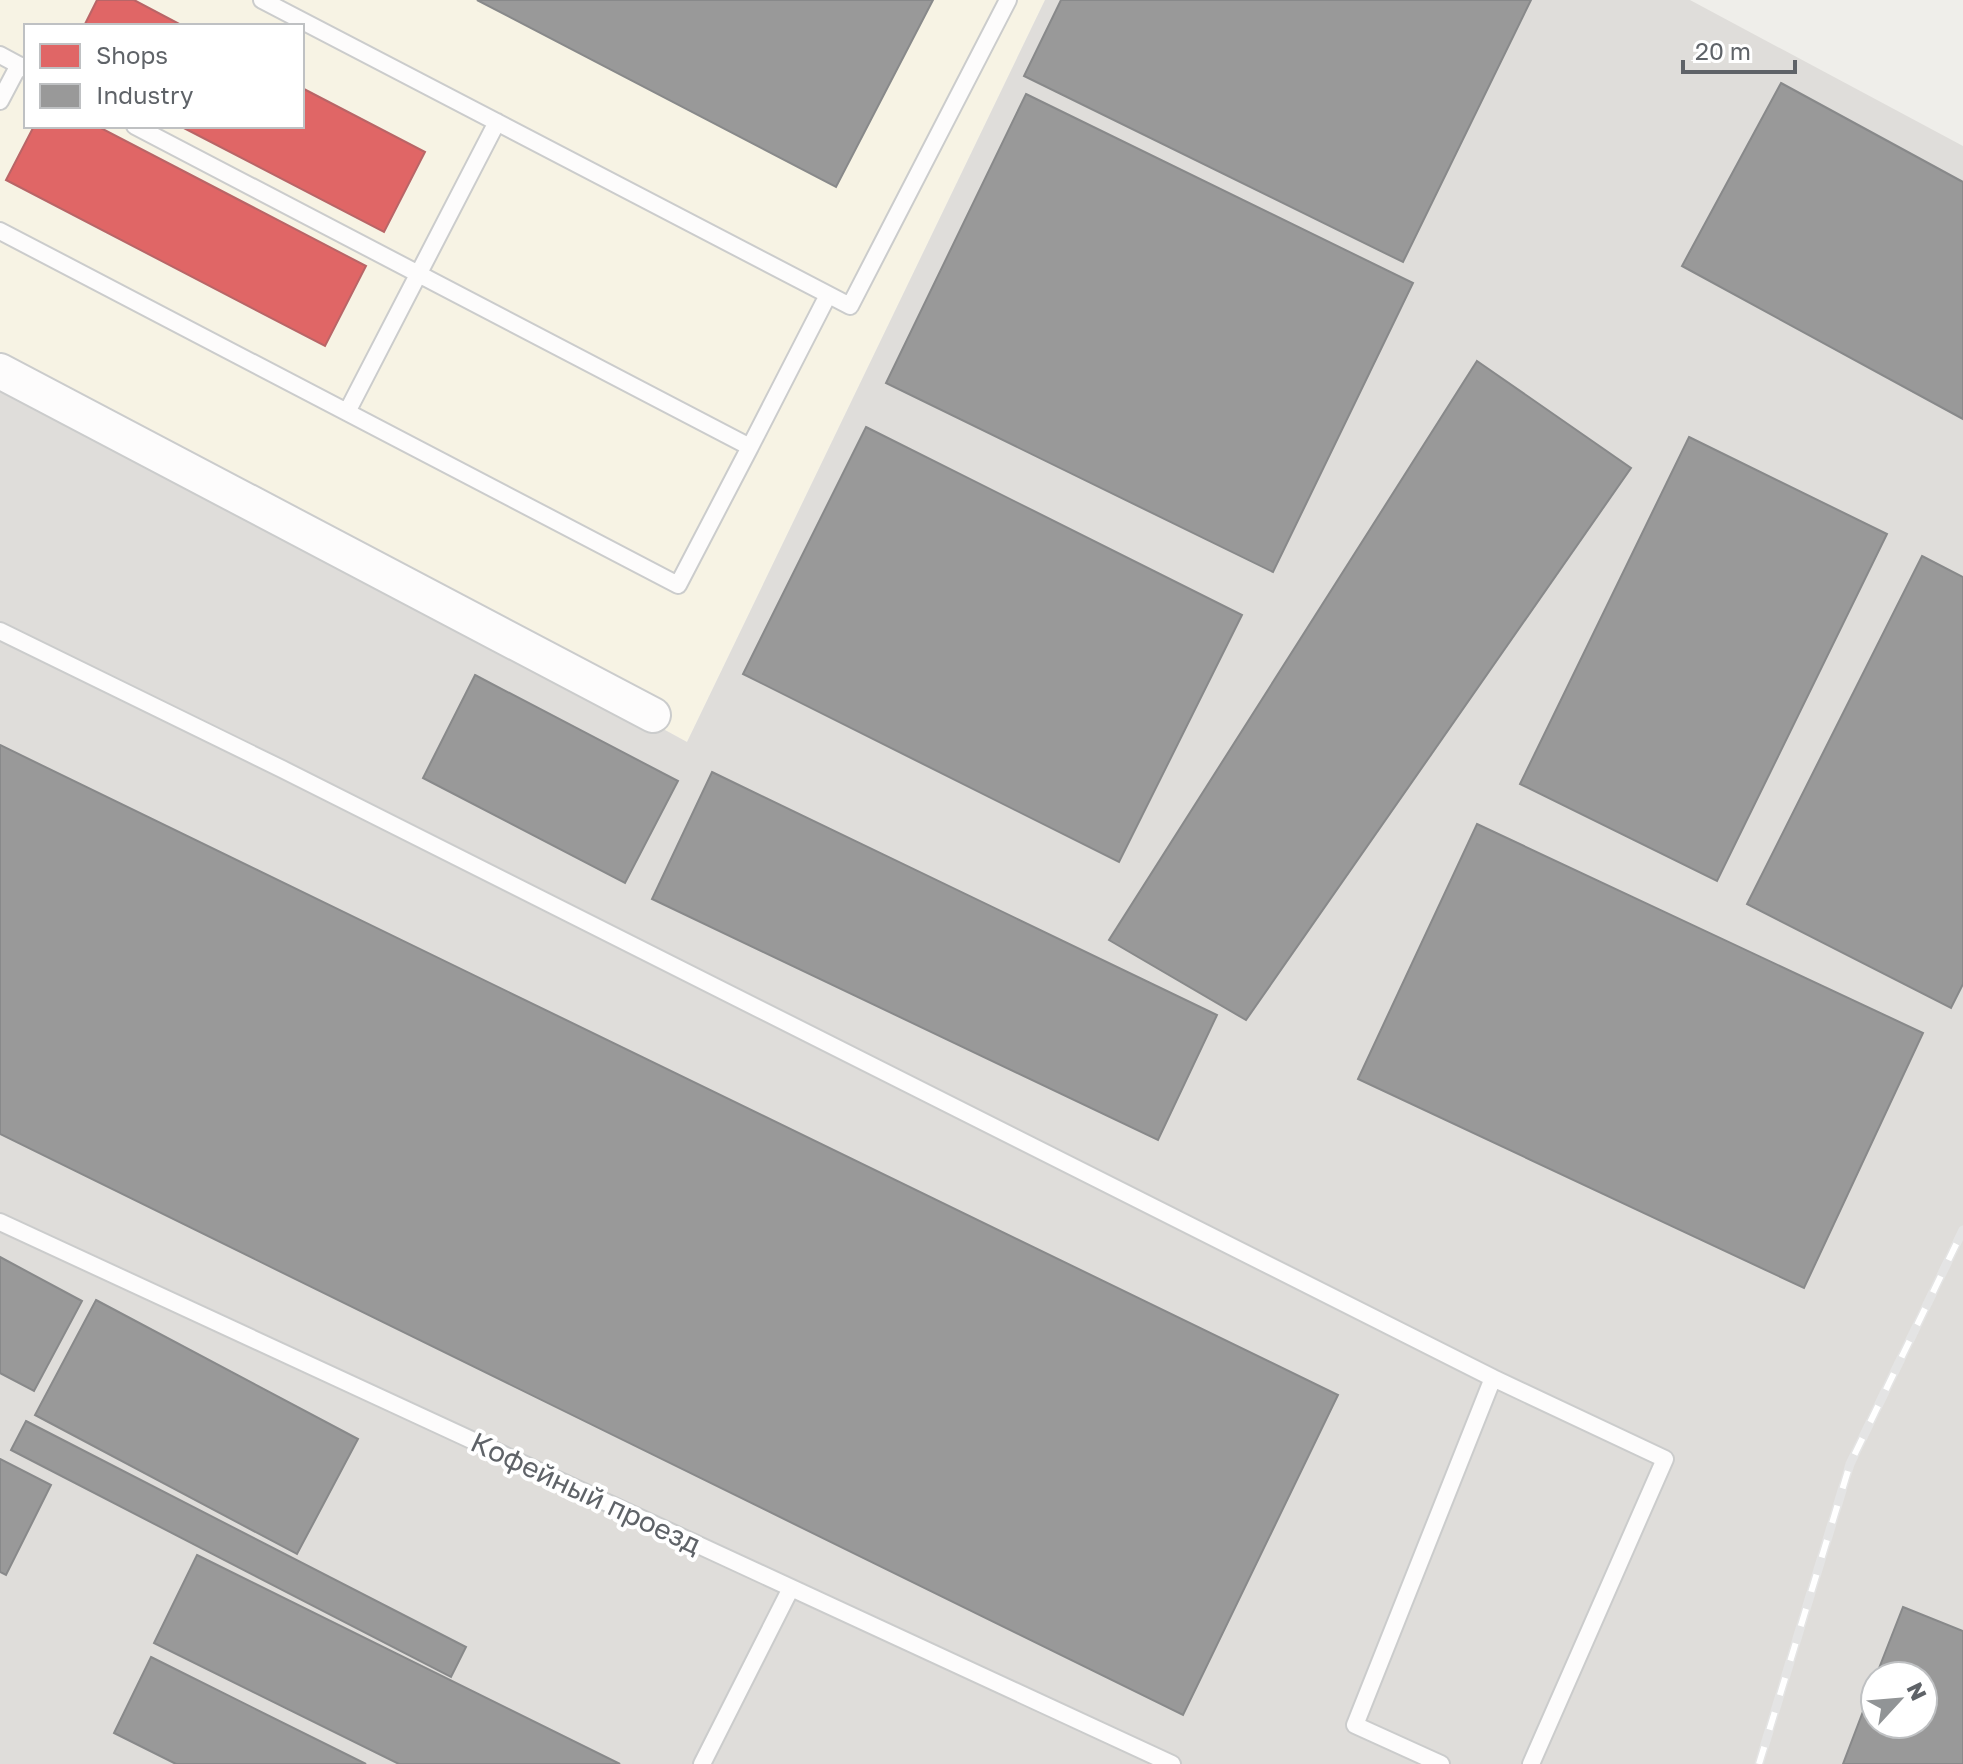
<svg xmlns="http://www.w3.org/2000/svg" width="1963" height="1764" font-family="'Golos Text',sans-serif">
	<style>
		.commercial { fill: #f7f3e4; fill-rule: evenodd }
		.industrial { fill: #dfddda; fill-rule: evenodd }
		.shops { fill: #e06666; stroke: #b96567; stroke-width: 2 }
		.industry { fill: #999; stroke: #88898a; stroke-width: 2 }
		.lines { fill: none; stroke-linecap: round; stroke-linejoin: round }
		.lane-casing { stroke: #cbcccc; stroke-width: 20 }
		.street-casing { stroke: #cbcccc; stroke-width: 38 }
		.lane { stroke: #fdfcfc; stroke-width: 16 }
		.street { stroke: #fdfcfc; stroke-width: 34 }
		.rail-casing { stroke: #e4e4e4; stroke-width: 9 }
		.rail { stroke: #fff; stroke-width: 6; stroke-dasharray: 18; stroke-linecap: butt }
		.labels { text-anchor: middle; stroke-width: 8; stroke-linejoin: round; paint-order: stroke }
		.street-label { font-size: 28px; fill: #5f6368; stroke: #fff }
	</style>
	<rect width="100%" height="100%" fill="#efeeea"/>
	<path class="commercial" d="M0 0H1045L687 742 0 368ZM26 26H302V126H26Z"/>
	<path class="industrial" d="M1045 0H1690L1963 146V1764H0V368L687 742ZM1875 1676H1923V1724H1875Z"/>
	<path class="shops" d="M97 0H134L183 26H84Z
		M302 88 425 152 384 232 180 126H302Z
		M34 126H97L366 266 325 346 6 180Z"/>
	<path class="industry" d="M477 0H933L836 187Z
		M1061 0H1531L1403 262 1024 76Z
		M1781 83 1963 182V419L1682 266Z
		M1026 94 1413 283 1273 572 886 383Z
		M1477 361 1631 468 1246 1020 1109 940Z
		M866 427 1242 615 1119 862 743 674Z
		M1689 437 1887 534 1717 881 1520 784Z
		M1922 556 1963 577V984L1951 1008 1747 904Z
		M475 675 678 781 625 883 423 778Z
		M0 745 1338 1395 1183 1715 0 1134Z
		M712 772 1217 1015 1158 1140 652 899Z
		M1477 824 1923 1033 1804 1288 1358 1079Z
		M0 1257 82 1301 34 1391 0 1373Z
		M96 1300 358 1439 297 1554 35 1415Z
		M26 1421 466 1647 451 1677 11 1450Z
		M0 1459 51 1485 6 1575 0 1572Z
		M197 1555 620 1764H399L154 1643Z
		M1903 1607 1963 1631V1764H1843L1875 1680V1724H1923V1676H1876Z
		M151 1657 366 1764H176L114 1733Z"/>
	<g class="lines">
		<defs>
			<path id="lane" d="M262 0 850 306 1008 0
				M0 55 26 69
				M0 101 19 65
				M135 126 750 447 828 295
				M0 231 678 585 750 447
				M347 412 497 122
				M0 631 282 769 1493 1378 1665 1459 1531 1764
				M0 1222 1172 1764
				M702 1764 791 1588
				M1441 1764 1355 1725 1493 1378"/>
			<path id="street" d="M0 371 653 715"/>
		</defs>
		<use href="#lane" class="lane-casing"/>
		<use href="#street" class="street-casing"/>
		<use href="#lane" class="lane"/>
		<use href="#street" class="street"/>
		<defs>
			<path id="rail" d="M1759 1764 1850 1464 1963 1230"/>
		</defs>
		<use href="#rail" class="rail-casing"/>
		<use href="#rail" class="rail"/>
	</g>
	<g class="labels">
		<g class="street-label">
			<text transform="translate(586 1493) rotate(25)" y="10">Кофейный проезд</text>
		</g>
	</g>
	<rect x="24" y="24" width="280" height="104" fill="#ffffff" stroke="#bfc1c3" stroke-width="2"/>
	<rect x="40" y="44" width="40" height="24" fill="#e06666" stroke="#bfc1c3" stroke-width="2"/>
	<text x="96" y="64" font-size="24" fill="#5f6368">Shops</text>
	<rect x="40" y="84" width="40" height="24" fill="#999999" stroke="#bfc1c3" stroke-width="2"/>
	<text x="96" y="104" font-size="24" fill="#5f6368">Industry</text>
	<g transform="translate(1899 1700) rotate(64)"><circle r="38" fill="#ffffff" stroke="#bfc1c3" stroke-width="2"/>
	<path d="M0-6L14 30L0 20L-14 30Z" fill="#919496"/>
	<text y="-12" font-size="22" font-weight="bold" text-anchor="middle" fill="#5f6368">N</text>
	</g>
	<path d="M1683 60v12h112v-12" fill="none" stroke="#5f6368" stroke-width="4"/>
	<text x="1695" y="60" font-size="24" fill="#5f6368" stroke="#ffffff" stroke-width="6" paint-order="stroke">20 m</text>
</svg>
